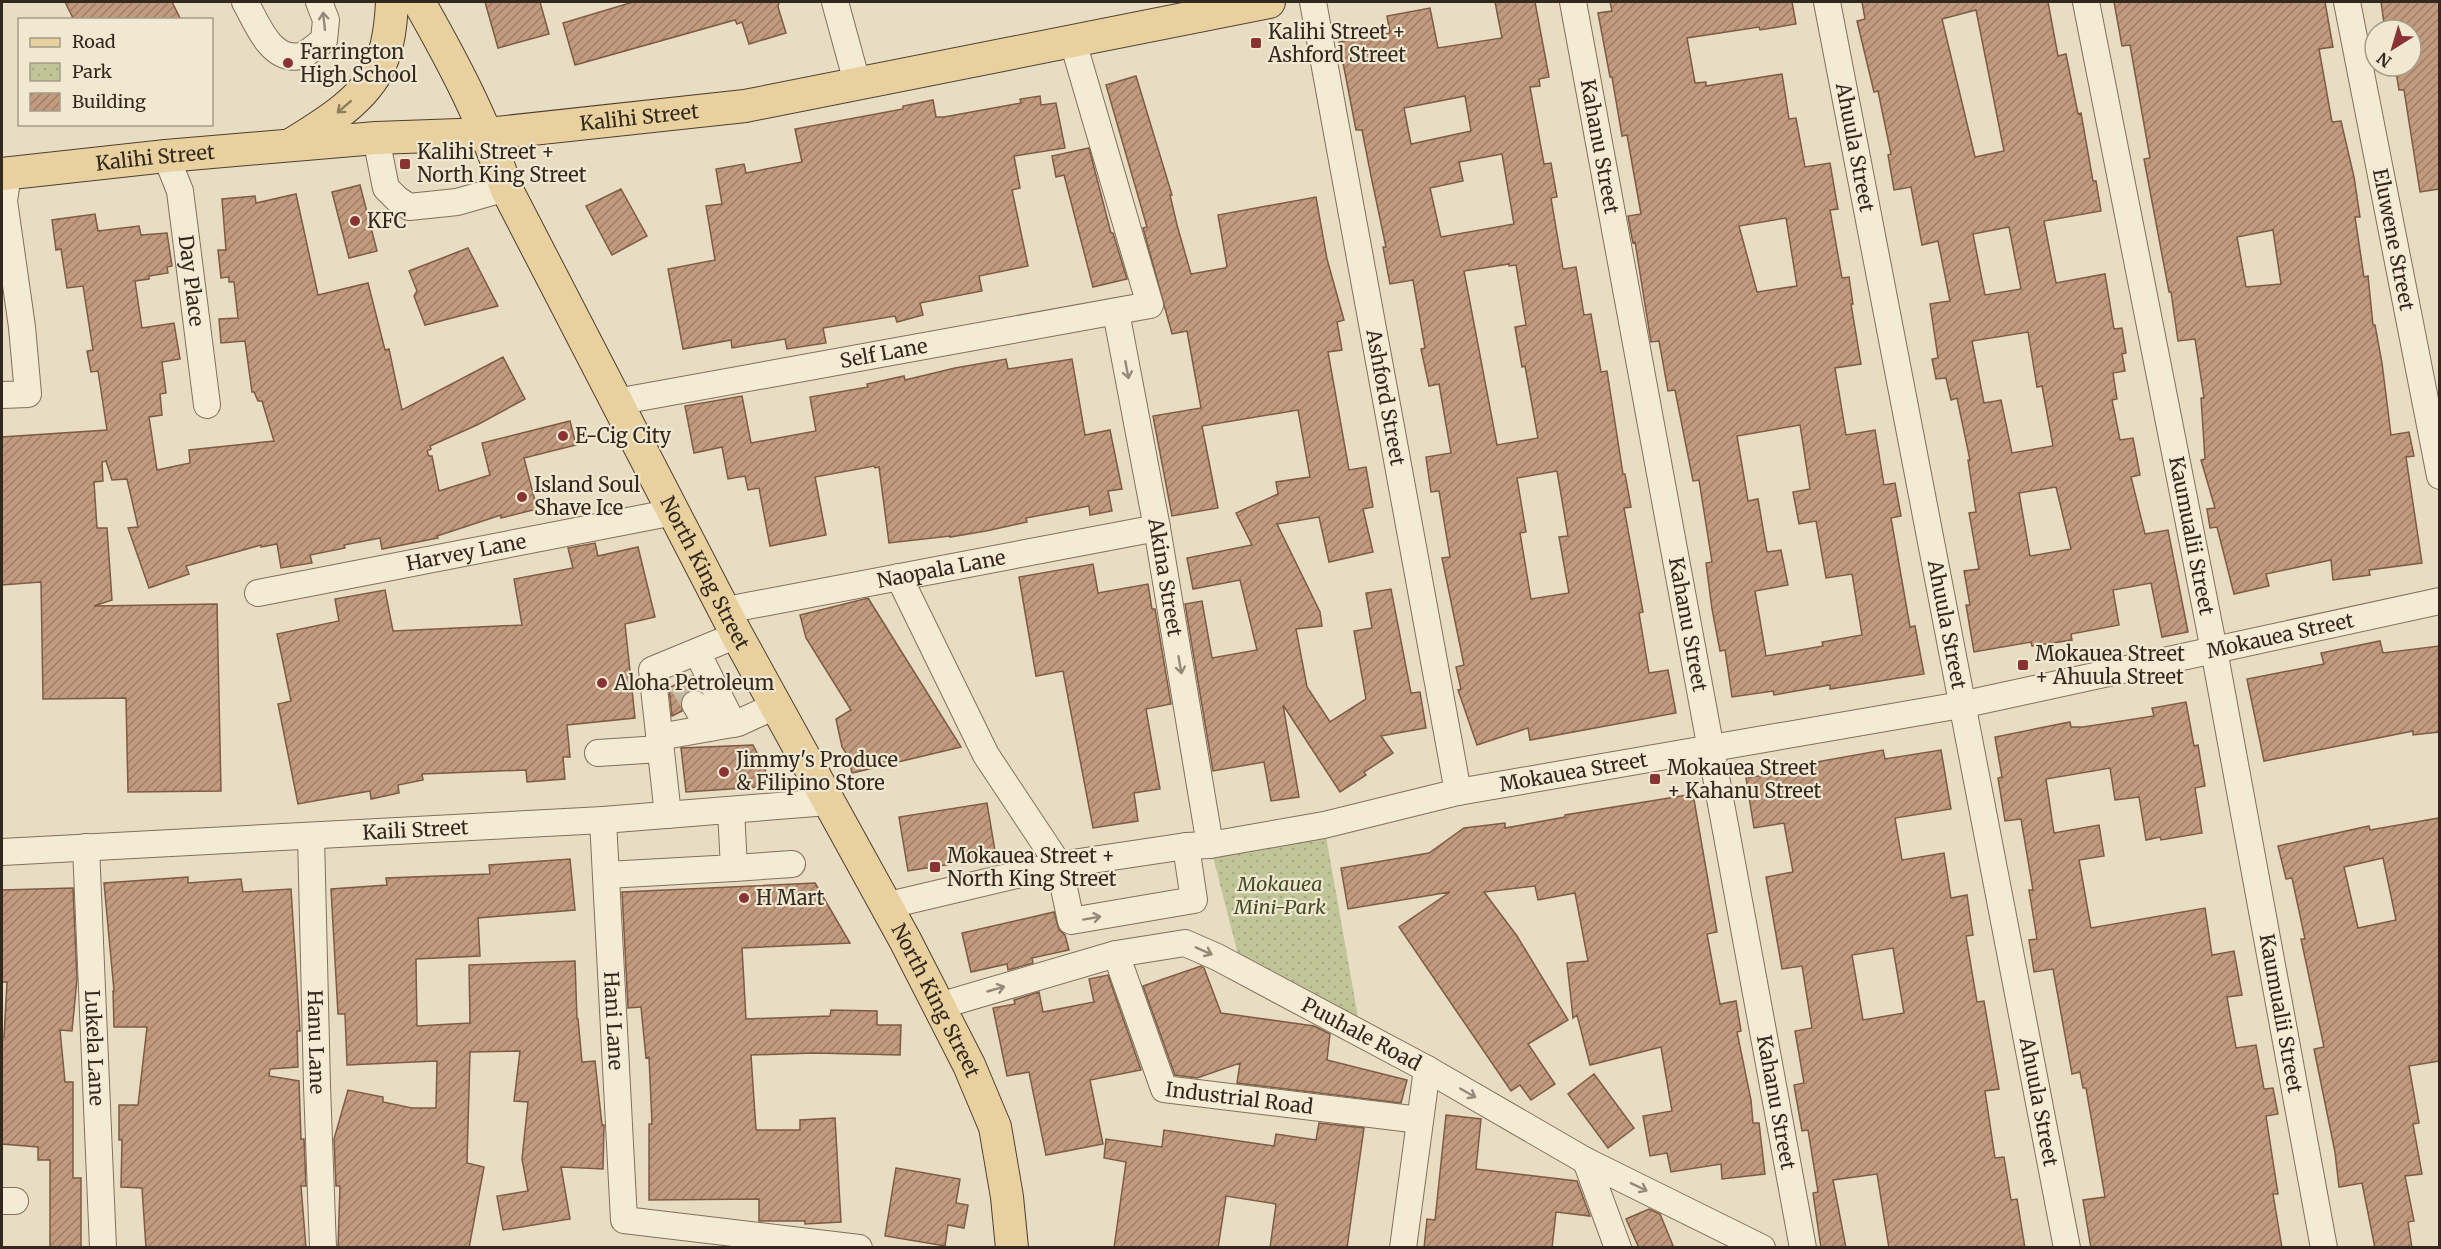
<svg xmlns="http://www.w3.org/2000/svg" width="2441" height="1249" font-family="Merriweather,serif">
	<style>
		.park { fill: url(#park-dots) }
		.building { fill: url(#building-hatch); stroke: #7d5b44; stroke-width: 1.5; fill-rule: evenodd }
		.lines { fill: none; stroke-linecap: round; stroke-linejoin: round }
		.minor-tunnel { stroke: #c4b9a2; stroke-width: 26; stroke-dasharray: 26 13; stroke-linecap: butt }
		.minor-casing { stroke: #806f5c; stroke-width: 28 }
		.major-casing { stroke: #4f3e30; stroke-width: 34 }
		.minor { stroke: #f4ebd5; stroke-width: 26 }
		.major { stroke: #e8d19e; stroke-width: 32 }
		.oneway { stroke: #938a7a }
		.oneway2 { stroke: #8d7c5e }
		.poi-dot { fill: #893334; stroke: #f1e8d2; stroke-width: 2 }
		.labels { text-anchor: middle; stroke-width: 4.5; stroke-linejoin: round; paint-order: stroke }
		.poi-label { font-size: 20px; fill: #32281e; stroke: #f1e8d2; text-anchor: start }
		.street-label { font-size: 20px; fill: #32281e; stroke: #f1e8d2 }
		.park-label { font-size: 20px; font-style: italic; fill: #434c27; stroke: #f1e8d2 }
	</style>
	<defs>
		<pattern id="park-dots" width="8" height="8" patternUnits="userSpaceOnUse" patternTransform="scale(1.5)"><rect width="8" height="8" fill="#c0c598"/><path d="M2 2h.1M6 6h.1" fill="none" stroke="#a5a983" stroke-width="1.8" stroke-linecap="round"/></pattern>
		<pattern id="building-hatch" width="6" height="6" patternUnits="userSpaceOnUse" patternTransform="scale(1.5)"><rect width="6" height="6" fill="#c29a7d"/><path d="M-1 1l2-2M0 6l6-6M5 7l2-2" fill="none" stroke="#9e7e66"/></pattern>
	</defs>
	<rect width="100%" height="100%" fill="#e8ddc3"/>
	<path class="park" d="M1324 825 1361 1034 1242 970 1210 845Z"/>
	<path class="building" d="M65 2H172L181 20H74Z
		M485 2H540L549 34 498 48Z
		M633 2H779L778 7 786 33 749 44 742 22 737 24 735 20 575 65 563 23Z
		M1495 2H1535L1549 77 1539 79 1540 86 1530 87 1544 164 1551 163 1557 197 1551 198 1563 269 1576 267 1584 315 1591 314 1601 372 1607 371 1623 474H1625L1631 507 1624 508 1643 612 1639 613 1649 673 1668 670 1676 713 1530 740 1528 728 1477 745 1458 690 1461 689 1456 667 1464 665 1442 558 1450 557 1439 491 1431 492 1426 457 1451 453 1439 384 1429 386 1421 349 1425 348 1413 280 1390 284 1383 247H1386L1371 176 1362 130H1356L1339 42 1390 33 1387 16 1430 8 1438 48 1502 38ZM1465 96 1471 131 1411 144 1404 108ZM1502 154 1514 224 1441 237 1430 188 1463 181 1459 162ZM1509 264V266L1516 265 1526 325 1515 327 1522 367 1525 366 1538 438 1497 445 1464 271ZM1557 471 1568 536 1559 537 1569 593 1531 599 1520 533 1526 532 1517 478Z
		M1610 2H1792L1796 24 1760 30 1759 27 1687 38 1695 83 1706 82V86L1782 74 1789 119 1796 118 1805 167 1830 163 1838 209 1830 210 1842 278 1849 277 1853 304H1851L1861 364 1835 368 1846 435 1875 430 1884 485 1895 483 1901 516 1891 518 1910 627 1915 626 1924 674 1830 689V685L1774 695 1773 691 1732 697 1725 650 1720 651 1712 609 1706 563 1712 562 1699 480 1693 481 1675 390 1668 391 1659 341 1651 342 1635 242 1633 243 1632 238 1628 216 1641 214 1627 135 1622 136 1612 77H1610L1598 13 1612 11ZM1786 218 1797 286 1757 292 1739 226ZM1800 425 1810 489 1793 492 1799 524 1816 521 1826 578 1852 574 1862 635 1822 642 1823 646 1766 656 1755 591 1788 585 1781 550 1767 552 1758 499 1748 501 1737 436Z
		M1862 2H2048L2058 56 2066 54 2078 114 2081 113 2093 181H2096L2101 211 2044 221 2056 283 2105 274 2114 329 2122 328 2126 353 2122 354 2125 371 2113 373 2117 399 2112 400 2120 440 2133 438 2140 475 2131 477 2145 534 2168 530 2188 632 2162 637 2151 583 2113 590 2119 625 2071 634 2072 640 2032 646 2031 642 1974 652 1966 605H1970L1964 571 1979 569 1969 513 1976 512 1968 460H1970L1957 398 1951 400 1946 378 1936 379 1932 359 1938 358 1930 304 1950 301 1938 241 1922 245 1911 187 1894 190 1888 155 1891 154 1878 91 1874 92 1857 21 1865 19ZM1976 10 2004 151 1975 157 1942 19ZM2009 227 2021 289 1985 295 1973 234ZM2028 332 2037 387 2042 386 2053 446 2012 453 2001 400 1984 403 1972 341ZM2056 487 2071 549 2030 556 2019 493Z
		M2114 2H2325L2333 47 2319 49 2332 122 2341 121 2354 177 2360 217H2355L2364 277 2368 276 2373 325H2375L2382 363 2391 435 2409 432 2414 456 2406 457 2422 563 2369 570 2370 575 2333 580 2331 560 2266 574 2269 586 2234 594 2217 527 2210 528 2207 509 2215 508 2201 460 2205 459 2201 398H2204L2195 339 2178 341 2171 292H2169L2144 159 2150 158 2130 45 2122 46ZM2273 230 2281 284 2246 287 2237 237Z
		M2381 2H2439V189L2420 192 2404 90H2399L2395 66H2411V30H2385Z
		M1136 76 1172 195H1170L1177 225 1191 274 1225 268 1227 266 1218 215 1316 197 1327 259 1344 320 1337 322 1342 350 1328 352 1349 470 1366 467 1373 507 1363 509 1373 552 1329 562 1319 517 1277 524 1320 612 1322 626 1296 629 1307 687 1330 722 1366 699 1354 631 1372 628 1366 593 1391 589 1411 693 1420 692 1426 728 1381 736 1393 753 1364 772 1366 775 1340 792 1283 705 1299 797 1271 801 1264 762 1213 771 1185 604 1202 601 1212 658 1257 650 1240 580 1193 589 1187 558 1252 545 1236 513 1278 494 1276 482 1310 477 1298 410 1202 426 1218 508 1172 516 1153 416 1201 408 1187 331 1172 334 1143 228 1147 227 1106 85Z
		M1040 96 1041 105 1056 103 1065 148 1014 156 1020 188 1012 190 1028 266 979 276 982 291 920 303 923 315 897 322 895 316 823 328 826 343 787 349 785 339 732 348 731 340 683 349 668 269 715 260 706 206 722 204 716 169 744 164 746 173 802 162 795 129 903 109V106L933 100 936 117H944L1021 103 1020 99Z
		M1089 148 1111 233H1113L1127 279 1093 287 1064 175 1056 177 1052 156Z
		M360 185 377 251 349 258 332 192Z
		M621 189 647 236 612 255 586 206Z
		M296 194 318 295 368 283 385 350 389 349 402 410 503 357 525 399 477 425 430 446 431 449 427 451 429 456H432L439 491 490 475 482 443 570 421 576 445 524 458 537 509 501 518V515L437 536 438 538 382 549 380 538 344 545 345 548 310 555 312 563 281 568 277 544 261 547V545L186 566 189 574 149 588 128 528 138 527 127 479 112 480 106 461 102 462 103 481 94 482 97 528H107L112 600 94 606 217 604 221 791 128 792 126 698 43 699 41 582 2 585V437L107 430 98 371 91 372 87 351 93 350 83 286 67 288 61 249 56 250 52 220 95 214 98 231 139 226 141 235 167 233 172 266 167 267 168 273 149 276V279L135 281 142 328 174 323 180 359 162 362 166 393 160 394 162 415 149 417 157 470 190 463 189 450 274 441 262 401H258L254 392H252L245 341 221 343 219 319 238 318 234 282H229V277L221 278 218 250H226L222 199 255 196 256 203Z
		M468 248 498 306 425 325 414 296 417 291 409 271Z
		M1006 359 1008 369 1072 359 1085 435 1110 430 1122 489 1108 491 1112 511 1090 515 1089 506 1026 518 1027 522 986 531 950 537V536L889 543 879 467 875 468 874 466 815 477 826 535 770 546 759 488 748 490 745 476 728 479 722 447 694 453 685 406 742 396 751 443 816 431 810 397 868 387 867 384 904 376 905 380 955 368Z
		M595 543 598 556 638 547 655 617 625 624 635 718 567 725 570 757H563L565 779 527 782 526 770 422 774 423 780 398 785 399 793 371 799 370 791 298 804 278 704 291 701 277 634 339 621 335 599 385 590 393 631 522 625 514 579 573 568 568 548Z
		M1093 564 1098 593 1148 584 1152 609H1155L1171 704 1146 709 1160 789 1134 793 1138 821 1093 828 1063 671 1036 676 1019 577Z
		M868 598 961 747 852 773 848 756 842 747 836 719 851 710 806 638 800 615Z
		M2380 641 2383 653 2439 646V732L2413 735V731L2264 761 2247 679 2324 664 2321 653Z
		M692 676 699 690 687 691 682 697V711L672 716 669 688Z
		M2186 702 2194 746 2198 745 2205 786 2195 788 2202 833 2161 840 2160 837 2146 840 2139 797 2115 800 2110 768 2046 779 2054 833 2099 825 2104 856 2079 860 2091 928 2205 908 2212 955 2234 951 2242 995 2227 997 2236 1048 2256 1045 2264 1089 2273 1088 2278 1114 2266 1116 2278 1194H2273L2282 1248H2091L2083 1200 2105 1197 2086 1088H2083L2080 1072 2072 1074 2053 969 2034 972 2029 940 2037 939 2029 890H2033L2021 819 2005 821 1998 778 2002 777 1995 737 2070 722 2071 727H2083L2154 716 2152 708Z
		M753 745 765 768 766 777 760 787 686 792 681 748Z
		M1883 750 1885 759 1941 750 1951 809 1895 818 1902 860 1944 853 1951 898 1967 895 1973 935 1966 936 1977 1002 1984 1001 1999 1089 1985 1091 1995 1158 2004 1157 2011 1200 2017 1199 2025 1248H1889L1877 1174 1833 1180 1846 1248H1821L1813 1193 1818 1192 1808 1130 1802 1131 1794 1085 1804 1083 1795 1031 1812 1028 1802 966 1782 969 1766 877 1793 872 1784 823 1754 828 1746 778 1801 769 1800 765ZM1893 948 1904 1013 1863 1020 1852 955Z
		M1693 794 1717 932 1707 934 1720 1004 1736 1001 1741 1031 1737 1032 1751 1100 1753 1123H1759L1765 1174 1722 1179 1721 1164 1671 1172 1667 1153 1650 1156 1643 1116 1672 1111 1661 1047 1590 1065 1577 1015 1573 1018 1567 963 1588 961 1575 893 1538 900 1535 886 1484 892 1517 936 1568 1020 1528 1044 1555 1084 1531 1100 1520 1085 1511 1091 1399 927 1450 892 1348 909 1341 868 1429 853 1464 828 1505 823V828L1565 817V815Z
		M987 803 996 857 908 871 899 817Z
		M2439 818V1061L2409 1066 2419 1123 2413 1124 2422 1174 2405 1176 2414 1221 2408 1222 2412 1248H2375L2362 1183 2339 1187 2335 1152 2314 1049 2324 1047 2301 939H2305L2292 878 2286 879 2278 846 2369 826 2370 830ZM2383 858 2396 920 2358 928 2344 867Z
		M570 859 575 910 478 918 480 956 416 959 417 1026 470 1023 469 965 575 961 577 1019H578L582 1062 595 1061 602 1125H604L603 1169 561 1167 570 1219 503 1230 497 1196 528 1191 522 1159 528 1102 514 1101 520 1051 470 1052 467 1163 484 1167 469 1248H338L340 1186H336L334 1139 348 1090 383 1097V1102L412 1108H436L437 1061 347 1065 345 1014H338L331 889 387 885 386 878 490 874 489 865Z
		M188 877V883L241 879 243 892 291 889 300 1031H297L298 1067 270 1069 269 1076 299 1081 301 1139H304L306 1186H301L306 1248H146L142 1188 121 1187 122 1140H119V1105H138L147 1027H114L113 991H114L104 883Z
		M815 883 850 943 742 948 746 1019 830 1016 831 1010 877 1011V1025H901L900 1055 814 1053 751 1055 756 1130H800V1120L835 1118 841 1222 805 1224V1221H759V1199L649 1200V1124H652L649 1057 646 1058 641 1007 628 1008 622 892Z
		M73 888 77 979 72 1031 60 1030 65 1082H73V1178H81V1248H50V1160H38V1147L2 1144V1037H4L7 982H2V890Z
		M1054 912 1059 930 1065 935 1069 950 1032 958 1033 963 1008 970 1007 964 971 972 962 933Z
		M1201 966 1204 968 1221 1013 1314 1026 1330 1034 1327 1060 1407 1080 1401 1103 1237 1083 1240 1063 1197 1078 1175 1075 1143 986Z
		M1108 975 1141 1070 1090 1080 1103 1144 1046 1155 1029 1072 1007 1076 993 1008 1015 1004 1014 1000 1039 992 1043 1012 1094 1002 1089 979Z
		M1594 1074 1634 1128 1608 1148 1568 1094Z
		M1446 1115 1481 1119 1476 1169 1577 1181 1590 1216 1556 1212 1552 1248H1424L1427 1219 1435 1220Z
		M1319 1123 1364 1128 1347 1248H1270L1276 1204 1226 1196 1218 1248H1114L1126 1162 1104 1158 1106 1139 1162 1147 1164 1130 1274 1146 1276 1134 1316 1140Z
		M896 1168 960 1179 956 1203 968 1205 964 1228 948 1225 945 1246 885 1236Z
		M1649 1209 1660 1214 1674 1248H1639L1626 1219Z"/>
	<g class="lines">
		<path class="minor-tunnel" d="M681 682 695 704"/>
		<defs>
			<g id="minor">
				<path d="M245 2C256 21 270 62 300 56 308 54 317 45 324 40L326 20 319 2"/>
				<path d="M835 2 858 86"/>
				<path id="s1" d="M1313 2 1458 792"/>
				<path id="s2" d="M1573 2 1803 1248"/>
				<path id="s3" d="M1827 2 2067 1248"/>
				<path id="s4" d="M2086 2 2214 650 2324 1248"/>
				<path id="s5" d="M2347 2 2440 476"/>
				<path d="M376 138 386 188 397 199 409 207 457 202 506 188"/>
				<path id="s6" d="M166 156 180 191 207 405"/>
				<path id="s7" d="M1116 312 1157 528 1210 845"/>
				<path d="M2 395 28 394 22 327 4 201 8 173"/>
				<path id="s8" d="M616 402 1150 305 1073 42"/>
				<path d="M899 577 986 755 1059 865 1071 921 1194 900 1186 846"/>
				<path id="s9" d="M258 593 674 512"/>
				<path id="s10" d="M726 610 1157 528"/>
				<path d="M697 652 733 724"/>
				<path d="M695 704 709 728"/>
				<path d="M659 737 738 723 775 706"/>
				<path d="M598 753 660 749"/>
				<path d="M668 815 652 670 737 635"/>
				<path id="s11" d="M603 820 624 1220 859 1248"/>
				<path id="s12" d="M311 836 317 1086 323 1248"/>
				<path id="s13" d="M86 847 103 1248"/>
				<path id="s14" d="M2 852 603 820 828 802"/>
				<path d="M734 868 792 864"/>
				<path d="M606 875 734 868 731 810"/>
				<path id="s15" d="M885 906 1059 865 1186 846 1210 845 1324 825 1458 792 1961 705 2440 601"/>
				<path id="s16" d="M1116 954 1164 1089 1420 1120"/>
				<path id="s17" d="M939 1006 1116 954 1185 943 1217 957 1427 1069 1586 1161 1762 1248"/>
				<path d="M1586 1161 1618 1248"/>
				<path d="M2 1201H15"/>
				<path d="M1403 1248 1427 1069"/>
			</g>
			<g id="major">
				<path id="s18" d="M419 2C453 62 485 122 506 188L737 635 905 940 969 1065 995 1127 1007 1197 1012 1248"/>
				<path d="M292 144C323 125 365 100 380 65 389 45 391 23 392 2"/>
				<path id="s19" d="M2 174 166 156 376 138 487 134 745 106 1269 2"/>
			</g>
		</defs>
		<use href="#minor" class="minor-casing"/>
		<use href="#major" class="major-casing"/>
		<use href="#minor" class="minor"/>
		<use href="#major" class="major"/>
	</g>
	<defs><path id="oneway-shaft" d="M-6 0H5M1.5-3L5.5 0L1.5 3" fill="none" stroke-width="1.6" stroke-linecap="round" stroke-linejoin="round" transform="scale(1.5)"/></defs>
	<g class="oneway">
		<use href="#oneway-shaft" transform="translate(324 21) rotate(-96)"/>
		<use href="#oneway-shaft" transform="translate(1127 370) rotate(79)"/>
		<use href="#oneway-shaft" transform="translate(1180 665) rotate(80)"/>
		<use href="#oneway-shaft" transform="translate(1092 918) rotate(-10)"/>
		<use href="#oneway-shaft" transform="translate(1204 951) rotate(24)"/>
		<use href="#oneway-shaft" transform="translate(996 989) rotate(-16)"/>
		<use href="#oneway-shaft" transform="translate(1468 1093) rotate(30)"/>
		<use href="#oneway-shaft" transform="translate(1639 1187) rotate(26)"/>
	</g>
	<use class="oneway2" href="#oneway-shaft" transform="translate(344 107) rotate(139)"/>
	<g class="poi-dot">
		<rect x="1250" y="37" width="12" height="12" rx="3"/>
		<circle cx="288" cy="63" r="6"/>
		<rect x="399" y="158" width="12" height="12" rx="3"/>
		<circle cx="355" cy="221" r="6"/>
		<circle cx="563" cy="436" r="6"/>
		<circle cx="522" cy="497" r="6"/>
		<rect x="2017" y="659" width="12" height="12" rx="3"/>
		<circle cx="602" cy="683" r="6"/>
		<circle cx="724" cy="772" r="6"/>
		<rect x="1649" y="773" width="12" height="12" rx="3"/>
		<rect x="929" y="861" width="12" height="12" rx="3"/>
		<circle cx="744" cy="898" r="6"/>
	</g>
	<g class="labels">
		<g class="poi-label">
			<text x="1268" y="39">Kalihi Street +<tspan x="1268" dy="23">Ashford Street</tspan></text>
			<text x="300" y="59">Farrington<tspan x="300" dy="23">High School</tspan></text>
			<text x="417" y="159">Kalihi Street +<tspan x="417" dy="23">North King Street</tspan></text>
			<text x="367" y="228">KFC</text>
			<text x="575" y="443">E-Cig City</text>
			<text x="534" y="492">Island Soul<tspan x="534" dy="23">Shave Ice</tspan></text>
			<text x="2035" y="661">Mokauea Street<tspan x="2035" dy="23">+ Ahuula Street</tspan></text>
			<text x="614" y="690">Aloha Petroleum</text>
			<text x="736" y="767">Jimmy's Produce<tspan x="736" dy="23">&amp; Filipino Store</tspan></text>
			<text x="1667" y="775">Mokauea Street<tspan x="1667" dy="23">+ Kahanu Street</tspan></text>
			<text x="947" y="863">Mokauea Street +<tspan x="947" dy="23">North King Street</tspan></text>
			<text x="756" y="905">H Mart</text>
		</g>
		<g class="street-label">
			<text dy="7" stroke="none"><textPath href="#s19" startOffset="640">Kalihi Street</textPath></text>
			<text dy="7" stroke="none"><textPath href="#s2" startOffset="147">Kahanu Street</textPath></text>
			<text dy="7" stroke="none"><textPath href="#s3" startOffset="148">Ahuula Street</textPath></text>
			<text dy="7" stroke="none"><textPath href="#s19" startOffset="154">Kalihi Street</textPath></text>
			<text dy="7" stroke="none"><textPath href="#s5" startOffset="242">Eluwene Street</textPath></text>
			<text dy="7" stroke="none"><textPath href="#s6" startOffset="128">Day Place</textPath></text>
			<text dy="7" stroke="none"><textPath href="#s8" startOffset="272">Self Lane</textPath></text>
			<text dy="7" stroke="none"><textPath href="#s1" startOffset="402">Ashford Street</textPath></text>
			<text dy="7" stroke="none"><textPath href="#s4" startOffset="544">Kaumualii Street</textPath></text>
			<text dy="7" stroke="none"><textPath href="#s9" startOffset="212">Harvey Lane</textPath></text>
			<text dy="7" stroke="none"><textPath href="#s10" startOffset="219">Naopala Lane</textPath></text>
			<text dy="7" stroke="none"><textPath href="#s18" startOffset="639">North King Street</textPath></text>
			<text dy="7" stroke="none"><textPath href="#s7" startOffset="270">Akina Street</textPath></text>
			<text dy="7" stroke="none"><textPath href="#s2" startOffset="633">Kahanu Street</textPath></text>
			<text dy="7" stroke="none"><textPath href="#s3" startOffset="634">Ahuula Street</textPath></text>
			<text dy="7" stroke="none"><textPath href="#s15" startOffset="1422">Mokauea Street</textPath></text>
			<text dy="7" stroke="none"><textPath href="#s15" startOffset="702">Mokauea Street</textPath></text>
			<text dy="7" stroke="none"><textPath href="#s14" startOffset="414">Kaili Street</textPath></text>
			<text dy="7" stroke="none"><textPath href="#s18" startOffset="1125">North King Street</textPath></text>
			<text dy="7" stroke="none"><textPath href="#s4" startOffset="1030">Kaumualii Street</textPath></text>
			<text dy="7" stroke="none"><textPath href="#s11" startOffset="201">Hani Lane</textPath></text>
			<text dy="7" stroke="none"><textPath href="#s17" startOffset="453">Puuhale Road</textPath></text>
			<text dy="7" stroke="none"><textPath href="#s12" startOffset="206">Hanu Lane</textPath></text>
			<text dy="7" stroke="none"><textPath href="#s13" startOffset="201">Lukela Lane</textPath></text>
			<text dy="7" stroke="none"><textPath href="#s16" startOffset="219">Industrial Road</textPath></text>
			<text dy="7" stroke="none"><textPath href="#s3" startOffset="1120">Ahuula Street</textPath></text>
			<text dy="7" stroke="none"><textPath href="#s2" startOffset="1119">Kahanu Street</textPath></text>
		</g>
		<g class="park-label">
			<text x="1280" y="891">Mokauea<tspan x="1280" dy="23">Mini-Park</tspan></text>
		</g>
	</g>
	<rect width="2441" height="1249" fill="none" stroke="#32281e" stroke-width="6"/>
	<rect x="18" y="18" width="195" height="108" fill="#f1e8d2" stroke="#a59b8a" stroke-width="1.5"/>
	<rect x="30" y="38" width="30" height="9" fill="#e8d19e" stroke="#a59b8a" stroke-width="1.5"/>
	<text x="72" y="48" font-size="18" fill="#32281e">Road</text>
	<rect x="30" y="63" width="30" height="18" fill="url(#park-dots)" stroke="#a59b8a" stroke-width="1.5"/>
	<text x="72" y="78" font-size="18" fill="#32281e">Park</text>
	<rect x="30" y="93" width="30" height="18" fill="url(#building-hatch)" stroke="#a59b8a" stroke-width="1.5"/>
	<text x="72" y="108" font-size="18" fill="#32281e">Building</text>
	<g transform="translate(2393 48) rotate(217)"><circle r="28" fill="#f1e8d2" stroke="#a59b8a" stroke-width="1.5"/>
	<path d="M0-4.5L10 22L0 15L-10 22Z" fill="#893334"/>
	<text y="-9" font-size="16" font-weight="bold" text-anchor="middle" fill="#32281e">N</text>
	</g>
</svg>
